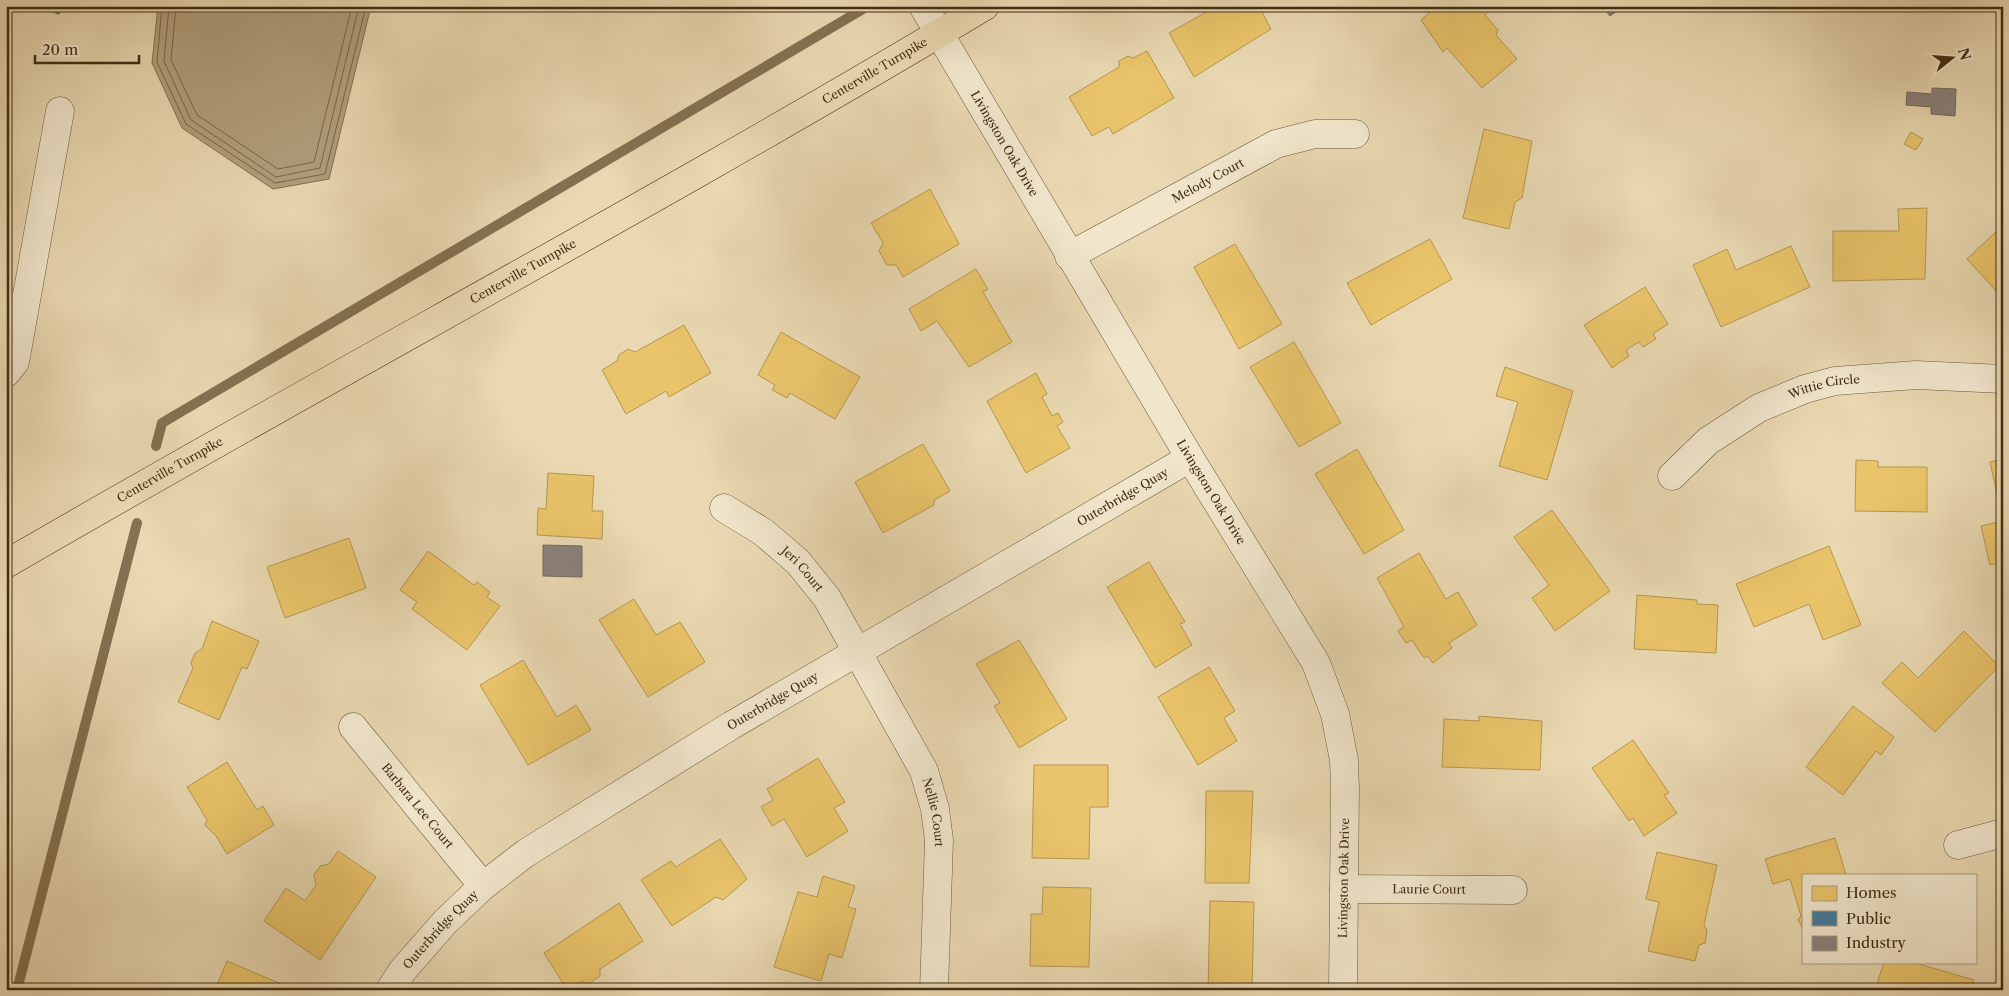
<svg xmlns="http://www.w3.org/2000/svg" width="2009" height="996" font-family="'Libre Caslon Text',serif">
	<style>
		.water { fill: #b09e7b; stroke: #837151 }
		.homes { fill: #e9c46a; stroke: #b69750 }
		.public { fill: #457b9d; stroke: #446474 }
		.industry { fill: #8a817c; stroke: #74685c }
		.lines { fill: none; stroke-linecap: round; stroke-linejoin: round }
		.shore { stroke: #786647; stroke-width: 1 }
		.stream { stroke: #837151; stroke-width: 10 }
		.minor-casing { stroke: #6a583a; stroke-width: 29 }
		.major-casing { stroke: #402d13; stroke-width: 29 }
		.minor { stroke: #f1e6cc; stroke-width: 28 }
		.major { stroke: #e9d8b1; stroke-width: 28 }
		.labels { text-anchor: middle; stroke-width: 5; stroke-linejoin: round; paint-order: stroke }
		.street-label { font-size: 12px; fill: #402d13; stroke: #f1e6cc }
	</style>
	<rect width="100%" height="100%" fill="#e9d8b1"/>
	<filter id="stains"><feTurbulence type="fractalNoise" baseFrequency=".004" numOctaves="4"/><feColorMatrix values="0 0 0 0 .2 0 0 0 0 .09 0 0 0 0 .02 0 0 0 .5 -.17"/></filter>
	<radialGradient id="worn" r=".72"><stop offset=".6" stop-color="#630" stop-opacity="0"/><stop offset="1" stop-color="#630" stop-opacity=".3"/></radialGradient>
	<path class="water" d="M158 6H371L329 179 273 189 182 128 152 63Z"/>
	<path class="homes" d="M1217 6H1259L1271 29 1194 77 1169 33Z
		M1338 6H1386V9Z
		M1437 6H1495L1485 15 1498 30 1496 35 1517 59 1482 88 1447 48 1443 52 1421 20Z
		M1147 51 1174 98 1113 134 1109 127 1092 136 1069 97 1119 67V61L1128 56 1133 58Z
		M1484 129 1532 141 1522 198 1515 202 1509 229 1463 218Z
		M1911 132 1923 139 1916 150 1904 144Z
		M930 189 959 244 903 277 896 265H887L879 251 883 243 871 223Z
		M1927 208 1925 279 1833 281V231H1899L1898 209Z
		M2003 225V288L1998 293 1967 259Z
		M1430 239 1452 279 1371 325 1347 283Z
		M1235 244 1282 324 1239 349 1194 267Z
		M1791 246 1810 287 1721 327 1693 265 1727 249 1736 270Z
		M976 269 988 289 983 292 1012 342 969 367 937 321 921 331 909 309Z
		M1645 287 1668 324 1653 334 1656 339 1643 347 1639 342 1626 350 1629 356 1612 368 1584 325Z
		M684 325 711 373 669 397 666 391 626 414 602 370 617 361 619 355 628 349 635 352Z
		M781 332 860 377 835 419 790 393 787 398 772 390 775 385 758 375Z
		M1294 342 1341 423 1299 447 1250 367Z
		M1505 367 1573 391 1547 480 1499 466 1518 402 1496 396Z
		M1036 373 1047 394 1042 397 1052 416 1058 413 1063 422 1057 426 1070 448 1026 473 987 401Z
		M923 444 950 491 934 500V505L883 533 855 482Z
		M1357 449 1404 530 1364 554 1315 474Z
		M2003 459V521L1990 462Z
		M1856 460 1878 461V467H1927V512L1855 511Z
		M548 473 594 476 592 511H603L602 539 537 535 538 508 546 509Z
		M1552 510 1610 591 1555 631 1532 598 1549 585 1514 537Z
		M2003 521V562L1990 565 1981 526Z
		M349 538 366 588 285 618 267 567Z
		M1829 546 1861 625 1823 640 1809 604 1754 627 1736 584Z
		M428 551 474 585 477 582 490 592 487 597 500 606 467 650 412 609 417 602 400 590Z
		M1419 553 1446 599 1458 592 1477 625 1449 643 1452 648 1433 663 1428 656 1424 658 1412 640 1406 643 1398 631 1404 627 1377 578Z
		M1149 562 1185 622 1180 624 1192 645 1155 668 1107 587Z
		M1637 595 1697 600V604L1718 605 1716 653 1634 649Z
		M634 599 656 635 680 622 705 662 648 697 599 620Z
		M212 621 259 641 247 669 242 667 219 720 178 702 193 668 191 663 195 653 202 649Z
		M1964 631 1999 666 1935 732 1882 683 1902 662 1918 678Z
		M1019 640 1067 719 1019 748 994 706 1000 703 976 664Z
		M523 660 557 717 576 705 591 730 528 765 480 685Z
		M1209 667 1235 711 1224 718 1237 741 1198 765 1158 697Z
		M1853 706 1894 737 1881 755 1876 751 1843 795 1806 767Z
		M1479 716 1542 721 1540 770 1442 767 1444 719 1479 721Z
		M1633 740 1669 793 1664 795 1677 813 1644 836 1633 818 1629 821 1592 768Z
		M818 758 845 802 834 808 848 831 807 857 784 819 772 826 761 807 773 800 767 789Z
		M227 762 257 810 263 806 274 825 227 854 216 836 205 825 207 820 187 787Z
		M1034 765H1108V807H1090L1089 859 1032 858Z
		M6 784 13 795 6 799Z
		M1206 791H1253L1249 883H1205Z
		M1835 838 1846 875H1803V930L1798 919 1801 916 1790 879 1773 884 1765 859Z
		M720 839 747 879 723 900 716 897 672 926 641 880 671 861 676 867Z
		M338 851 376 877 320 960 264 921 286 888 305 901 316 885 314 875 320 866 329 864Z
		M1657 852 1717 865 1704 925 1707 930 1705 943 1699 945 1695 961 1648 951 1659 902 1646 899Z
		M823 876 855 886 848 907 856 909 842 958 829 954 821 981 774 967 798 892 817 897Z
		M1043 887 1091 888 1089 967 1030 966 1031 914H1042Z
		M1210 901 1254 902 1252 990H1208Z
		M619 903 643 941 600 969V976L587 985 582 981 567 990 544 953Z
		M227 961 291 988V990H227V988L218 983Z
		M1884 962H1912L1974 980 1971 990H1875Z
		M1633 983 1636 990H1618Z"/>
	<path class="public" d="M33 6H62L59 14Z"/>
	<path class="industry" d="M1602 6H1624L1610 16Z
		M1932 88 1956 89 1955 116 1931 114V107L1906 105 1907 92 1932 94Z
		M543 545 582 546V577L543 576Z"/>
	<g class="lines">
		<path class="shore" d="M162 6 157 62 186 124 275 183 325 174 366 6
			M169 6 164 61 191 120 276 177 320 168 359 6
			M176 6 171 60 197 115 278 169 314 162 352 6"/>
		<path class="stream" d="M156 446 162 423 863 9
			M17 990 137 523"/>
		<defs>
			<g id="minor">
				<path id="s1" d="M923 6 1190 458 1316 663 1335 714 1344 760 1345 789 1343 990"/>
				<path id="s2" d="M1069 256 1276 144 1315 134H1355"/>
				<path d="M6 373 15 362 60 111"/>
				<path id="s3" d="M1672 476 1708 441 1759 408 1805 389 1835 381 1916 375 2003 379"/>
				<path id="s4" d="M724 508 763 532 798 562 827 598 924 771 935 809 939 840 934 990"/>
				<path id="s5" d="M353 727 483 886"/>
				<path d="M1958 845 2003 833"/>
				<path id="s6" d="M1344 889 1513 890"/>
				<path id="s7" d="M390 990 403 970 446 921 483 886 526 853 732 725 1190 458"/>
			</g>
			<g id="major">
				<path id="s8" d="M6 564C331 375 663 199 985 6"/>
			</g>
		</defs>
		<use href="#minor" class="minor-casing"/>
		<use href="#major" class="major-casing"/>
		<use href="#minor" class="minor"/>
		<use href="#major" class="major"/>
	</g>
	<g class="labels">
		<g class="street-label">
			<text dy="4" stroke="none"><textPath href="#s8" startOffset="999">Centerville Turnpike</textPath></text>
			<text dy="4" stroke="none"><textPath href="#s1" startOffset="160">Livingston Oak Drive</textPath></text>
			<text dy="4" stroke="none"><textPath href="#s2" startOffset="158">Melody Court</textPath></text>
			<text dy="4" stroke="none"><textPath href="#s8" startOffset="594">Centerville Turnpike</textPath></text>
			<text dy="4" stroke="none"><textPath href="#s3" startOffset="180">Wittie Circle</textPath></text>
			<text dy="4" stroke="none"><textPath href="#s8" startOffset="189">Centerville Turnpike</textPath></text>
			<text dy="4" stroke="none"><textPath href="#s1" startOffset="565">Livingston Oak Drive</textPath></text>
			<text dy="4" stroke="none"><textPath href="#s7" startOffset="889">Outerbridge Quay</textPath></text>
			<text dy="4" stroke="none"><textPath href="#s4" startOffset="100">Jeri Court</textPath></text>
			<text dy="4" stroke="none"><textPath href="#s7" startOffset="484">Outerbridge Quay</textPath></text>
			<text dy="4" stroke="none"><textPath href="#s5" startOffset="102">Barbara Lee Court</textPath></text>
			<text dy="4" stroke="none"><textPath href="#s4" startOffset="379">Nellie Court</textPath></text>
			<text transform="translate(1344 878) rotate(-89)" y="4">Livingston Oak Drive</text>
			<text dy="4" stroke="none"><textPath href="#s6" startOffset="85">Laurie Court</textPath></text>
			<text dy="4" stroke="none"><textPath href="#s7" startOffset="79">Outerbridge Quay</textPath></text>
		</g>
	</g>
	<rect width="2009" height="996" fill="none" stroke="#e9d8b1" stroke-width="25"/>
	<rect x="8" y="8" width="1994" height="981" fill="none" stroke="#402d13" stroke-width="2.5"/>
	<rect x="12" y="12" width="1984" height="971" fill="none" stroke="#402d13"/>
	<rect x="1802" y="874" width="175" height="90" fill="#f1e6cc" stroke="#aa9c82"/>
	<rect x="1812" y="886" width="25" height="15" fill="#e9c46a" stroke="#aa9c82"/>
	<text x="1846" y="898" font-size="15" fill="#402d13">Homes</text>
	<rect x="1812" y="911" width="25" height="15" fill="#457b9d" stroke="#aa9c82"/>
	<text x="1846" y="924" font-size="15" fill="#402d13">Public</text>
	<rect x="1812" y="936" width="25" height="15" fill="#8a817c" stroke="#aa9c82"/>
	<text x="1846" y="948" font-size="15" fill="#402d13">Industry</text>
	<g transform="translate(1952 58) rotate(73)" stroke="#f1e6cc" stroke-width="4" paint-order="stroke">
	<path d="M0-4L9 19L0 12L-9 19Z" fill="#402d13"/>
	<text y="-8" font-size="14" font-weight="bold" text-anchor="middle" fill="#402d13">N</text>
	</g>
	<path d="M35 55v8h104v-8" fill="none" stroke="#402d13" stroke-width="2.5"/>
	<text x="42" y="55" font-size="15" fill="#402d13" stroke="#f1e6cc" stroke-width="4" paint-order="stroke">20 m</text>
	<rect width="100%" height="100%" filter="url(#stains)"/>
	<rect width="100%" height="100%" fill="url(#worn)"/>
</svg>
